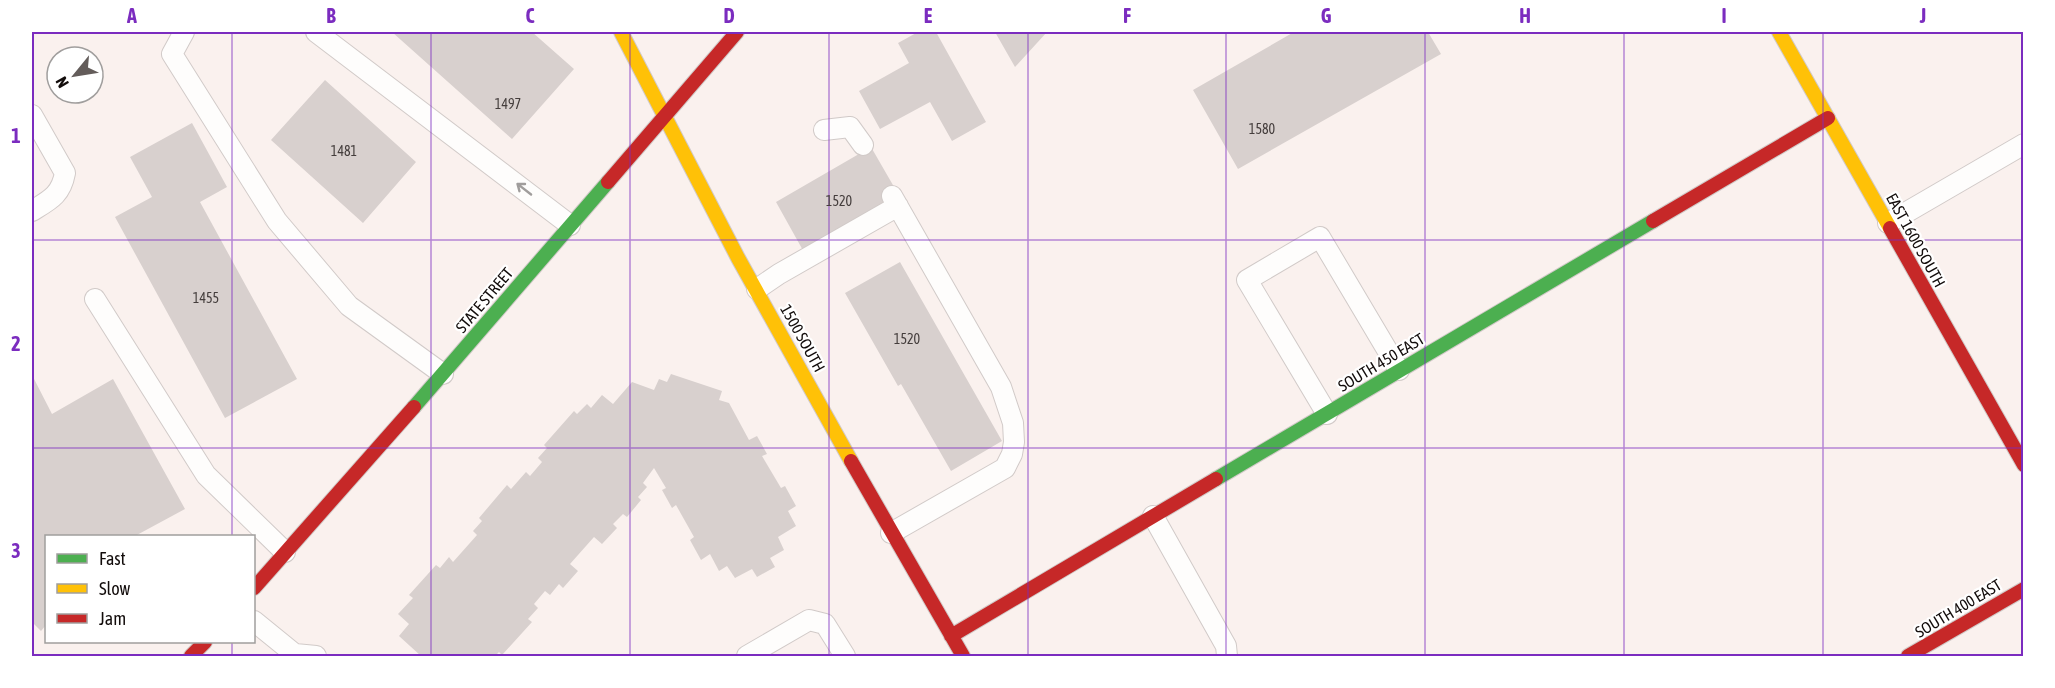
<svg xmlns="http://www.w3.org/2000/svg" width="2055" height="688" font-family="'Asap Condensed',sans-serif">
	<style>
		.building { fill: #d8d0ce }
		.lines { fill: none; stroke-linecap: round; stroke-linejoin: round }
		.lane-casing { stroke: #d1cac8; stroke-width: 22 }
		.fast-casing { stroke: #d1cac8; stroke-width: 16 }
		.slow-casing { stroke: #d1cac8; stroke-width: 16 }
		.jam-casing { stroke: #d1cac8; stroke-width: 16 }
		.lane { stroke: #fefdfc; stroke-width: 20 }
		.fast { stroke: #4caf50; stroke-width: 14 }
		.slow { stroke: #ffc107; stroke-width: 14 }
		.jam { stroke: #c62828; stroke-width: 14 }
		.oneway { stroke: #a09d9c }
		.grid { fill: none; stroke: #7b2cbf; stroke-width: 1.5; stroke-opacity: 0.55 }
		.labels { text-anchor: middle; stroke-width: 4.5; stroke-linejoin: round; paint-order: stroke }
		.number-label { font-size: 14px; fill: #443d3c }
		.street-label { font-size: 16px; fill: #120c0b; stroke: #fff }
		.neatline { fill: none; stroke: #7b2cbf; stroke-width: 2 }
		.grid-label { font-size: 20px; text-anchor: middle; font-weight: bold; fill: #7b2cbf }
	</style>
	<rect width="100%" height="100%" fill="#faf1ee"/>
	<path class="building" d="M392 32H532L574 69 512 139Z
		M918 32H936L986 122 952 141 930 102 880 129 859 91 909 63 898 43Z
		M995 32H1047L1015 67Z
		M1294 32H1428L1441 54 1238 169 1193 90Z
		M325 80 416 162 363 223 271 140Z
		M192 123 227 187 200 202 297 379 225 418 115 217 152 197 130 157Z
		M871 147 901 199 805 254 776 202Z
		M900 262 1002 441 951 471 901 384 898 386 845 293Z
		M671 374 722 391 719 400 729 403 749 440 757 436 767 454 762 456 781 488 785 486 796 506 788 511 796 526 778 537 784 550 770 558 775 567 757 577 752 569 735 578 727 566 719 571 710 554 701 560 690 540 694 537 676 505 672 508 662 490 666 488 654 468 643 483 647 487 638 497 641 500 627 517 623 514 613 524 617 528 602 544 594 537 570 564 578 571 563 588 559 584 550 595 545 591 534 604 538 608 528 619 532 622 502 655 499 652 495 656H421L399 636 409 624 398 614 413 598 409 595 436 565 440 568 449 557 453 562 477 535 473 531 482 521 479 518 507 485 511 489 526 472 530 476 542 462 538 458 547 448 544 445 574 411 577 414 587 404 591 408 602 395 613 404 632 382 654 390 659 379 667 382Z
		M32 375 52 414 113 379 185 509 135 536H46V625L41 631 32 622Z"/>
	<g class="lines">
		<defs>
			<path id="lane" d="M184 32 172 54 277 221 349 306 443 374
				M316 32 570 225
				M32 115 65 173C61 195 50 200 32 211
				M824 130 850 127 863 145
				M1888 223 2024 144
				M757 289 779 274 898 206
				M95 299 206 475 285 552
				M1327 414 1247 280 1320 237 1399 370
				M1153 516 1226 646 1227 656
				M891 533 1005 468 1012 454 1014 442 1013 423 1001 387 892 196
				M254 621 297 656
				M295 654 316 656
				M747 656 809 620 825 624 845 656"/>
			<path id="fast" d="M414 407 608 182
				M1216 479 1653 221"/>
			<path id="slow" d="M621 32 738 258 851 461
				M1779 32 1890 228"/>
			<path id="jam" d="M608 182 737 32
				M1653 221 1828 118
				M1890 228 2024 465
				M851 461 963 656
				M254 588 414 407
				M951 636 1216 479
				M191 656 205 642
				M1908 656 2024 589"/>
		</defs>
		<use href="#lane" class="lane-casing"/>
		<use href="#fast" class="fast-casing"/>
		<use href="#slow" class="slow-casing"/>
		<use href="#jam" class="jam-casing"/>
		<use href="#lane" class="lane"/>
		<use href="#fast" class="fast"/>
		<use href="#slow" class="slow"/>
		<use href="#jam" class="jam"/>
	</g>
	<defs><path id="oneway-shaft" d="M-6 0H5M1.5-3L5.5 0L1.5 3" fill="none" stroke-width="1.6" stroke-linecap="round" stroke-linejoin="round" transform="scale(1.5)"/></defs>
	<use class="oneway" href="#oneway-shaft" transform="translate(524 189) rotate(-142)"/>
	<path class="grid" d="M232 32V536M431 32V656M630 32V656M829 32V656M1028 32V656M1226 32V656M1425 32V656M1624 32V656M1823 32V656M32 240H2024M32 448H2024M232 642V656"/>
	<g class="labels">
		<g class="number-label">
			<text x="508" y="109">1497</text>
			<text x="1262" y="134">1580</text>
			<text x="344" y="156">1481</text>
			<text x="839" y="206">1520</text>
			<text x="206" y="303">1455</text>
			<text x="907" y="344">1520</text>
		</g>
		<g class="street-label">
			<text transform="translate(1916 240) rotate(61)" y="6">EAST 1600 SOUTH</text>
			<text transform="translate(484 300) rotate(-50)" y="6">STATE STREET</text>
			<text transform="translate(803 338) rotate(61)" y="6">1500 SOUTH</text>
			<text transform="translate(1381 362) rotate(-31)" y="6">SOUTH 450 EAST</text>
			<text transform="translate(1958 608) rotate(-31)" y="6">SOUTH 400 EAST</text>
		</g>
	</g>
	<rect width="2055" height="688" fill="none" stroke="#ffffff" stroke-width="66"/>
	<rect x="45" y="535" width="210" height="108" fill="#ffffff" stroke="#a09e9d" stroke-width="1.5"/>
	<rect x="57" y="554" width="30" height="9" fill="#4caf50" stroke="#a09e9d" stroke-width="1.5"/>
	<text x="99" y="565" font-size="18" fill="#120c0b">Fast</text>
	<rect x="57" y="584" width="30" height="9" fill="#ffc107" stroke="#a09e9d" stroke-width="1.5"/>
	<text x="99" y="595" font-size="18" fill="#120c0b">Slow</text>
	<rect x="57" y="614" width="30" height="9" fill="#c62828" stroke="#a09e9d" stroke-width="1.5"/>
	<text x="99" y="625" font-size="18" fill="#120c0b">Jam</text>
	<g transform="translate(75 75) rotate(240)"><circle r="28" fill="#ffffff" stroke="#a09e9d" stroke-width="1.5"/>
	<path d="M0-4.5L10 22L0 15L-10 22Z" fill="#635c5a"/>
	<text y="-9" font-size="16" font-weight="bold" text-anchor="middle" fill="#120c0b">N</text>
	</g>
	<rect x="33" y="33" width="1989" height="622" class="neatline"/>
	<g class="grid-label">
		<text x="132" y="23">A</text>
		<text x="331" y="23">B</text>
		<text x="530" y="23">C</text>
		<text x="729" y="23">D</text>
		<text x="928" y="23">E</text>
		<text x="1127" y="23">F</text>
		<text x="1326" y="23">G</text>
		<text x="1525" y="23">H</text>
		<text x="1724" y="23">I</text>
		<text x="1923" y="23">J</text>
		<text x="16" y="143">1</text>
		<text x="16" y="351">2</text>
		<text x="16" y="558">3</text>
	</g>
</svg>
